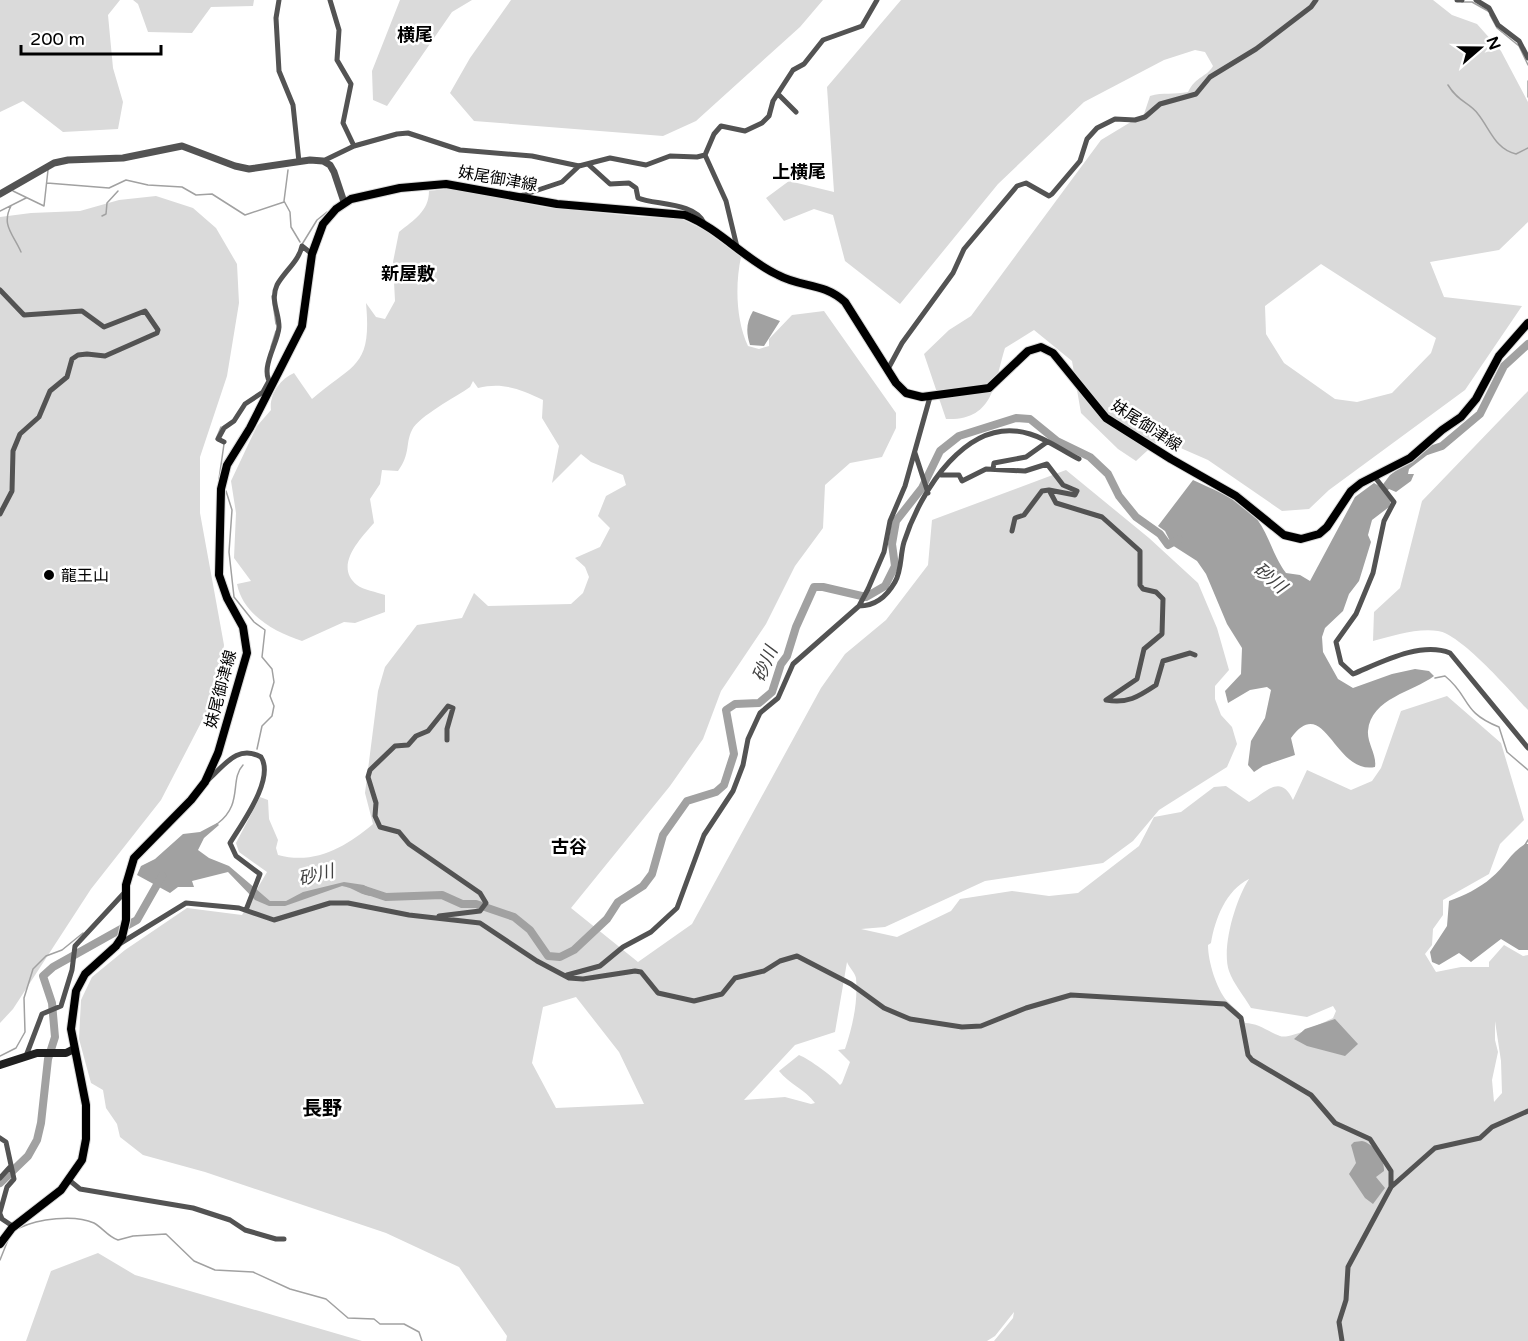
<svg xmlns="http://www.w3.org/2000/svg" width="1528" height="1341" font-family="'Varela Round','Noto Sans JP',sans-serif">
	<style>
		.green { fill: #dadada; fill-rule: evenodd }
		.water { fill: #a1a1a1 }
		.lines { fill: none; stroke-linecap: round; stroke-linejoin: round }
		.stream { stroke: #a1a1a1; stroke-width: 1.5 }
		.river { stroke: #a1a1a1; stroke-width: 8 }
		.primary-casing { stroke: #dbdbdb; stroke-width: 10 }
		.minor { stroke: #535353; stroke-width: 5 }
		.tertiary { stroke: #535353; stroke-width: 7 }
		.secondary { stroke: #202020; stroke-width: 8 }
		.primary { stroke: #000; stroke-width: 8 }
		.poi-dot { fill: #000; stroke: #fff; stroke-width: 2 }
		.labels { text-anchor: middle; stroke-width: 5; stroke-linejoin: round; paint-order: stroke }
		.street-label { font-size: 16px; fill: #000; stroke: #fff }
		.poi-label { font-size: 16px; fill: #000; stroke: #fff; text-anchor: start }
		.neighbourhood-label { font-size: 18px; font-weight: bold; fill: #000; stroke: #fff }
		.water-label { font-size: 18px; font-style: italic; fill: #424242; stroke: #fff }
		.quarter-label { font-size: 20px; font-weight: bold; fill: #000; stroke: #fff }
	</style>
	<rect width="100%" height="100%" fill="#fff"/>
	<path class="green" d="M0 0H120L108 15 113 68 123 102 118 129 63 132 23 101 0 112Z
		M133 0H254L253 6 211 7 192 33 148 32 138 4Z
		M400 0H472L452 12 387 106 373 100 372 71Z
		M511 0H823L800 27 696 121 663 136 474 121 450 93 470 58Z
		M901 0H1433L1452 15 1477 24 1501 51 1528 102V222L1499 250 1430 262 1444 297 1522 306 1465 390 1329 490 1309 509 1282 511 1208 460 1160 439 1136 461 1118 449 1081 413 1072 361 1034 330 1005 348C994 384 994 421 946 419L924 354 949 330 971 316 1101 140 1144 114 1150 96C1163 92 1174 95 1188 92 1196 76 1207 77 1213 66L1205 52 1195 50 1164 60 1084 102 998 184 900 304 845 261 833 215 814 209 784 221 766 198 789 181 834 192 827 87ZM1321 264 1436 338 1431 353 1392 393 1357 402 1335 399 1284 363 1266 334 1265 306Z
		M453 188 544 207 643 217 680 218 706 231 741 257C735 285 736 320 748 346L759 349 769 346V339L792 315 824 311 896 413V428L882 457 850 463 825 485 823 528 795 566 766 624 721 691 703 739 670 786 571 908 638 962 692 924 821 688 845 654 886 620 928 565 932 520 1066 470 1149 538 1198 583 1217 628 1229 670 1215 686V699L1221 715 1232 727 1237 744 1227 767 1159 810 1133 841 1103 863 985 881 885 927 861 929 897 937 951 911 960 899 1012 891 1049 896 1078 893 1139 846 1154 817 1181 812 1214 787 1226 786 1249 802C1265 794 1280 772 1293 800L1307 770 1351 790 1372 781 1381 768 1401 711 1447 696 1501 743 1524 820 1500 844 1489 874 1443 900V915L1433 929 1432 945 1425 954 1436 972 1461 967H1489V962L1504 945 1523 956 1528 955V1341H994L1013 1318 1014 1312 995 1336 987 1341H506L507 1336 459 1267 386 1233 205 1172 143 1155 120 1137 117 1124 106 1108 103 1090 91 1083 79 1039 81 1000 92 977 125 950 187 908 242 915 267 872 239 852 236 843 260 797 268 800 269 819 278 840 276 848 278 855C315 865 346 847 373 824L365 793 378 691 385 667 417 625 462 618 474 593 488 606 571 604 583 593 589 577 585 567 575 558 600 547 610 528 598 516 606 496 626 485 623 475 591 462 581 454 552 483 559 446 542 418 543 400C520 389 503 382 478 388L473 381 470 387C456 397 419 416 412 430 405 444 411 453 398 471L382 470 380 484 370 499 374 523C361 538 333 566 357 585 363 590 377 592 385 595V612L355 623 344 622 302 641C275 632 243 615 237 584L251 581 234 558 236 513 231 481 257 426 271 410C269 395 280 379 294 373L312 399C354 363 372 368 366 303L376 317 385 319 395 301 393 262 399 232C414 220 429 211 429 191ZM1249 879C1236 899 1221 947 1229 971 1233 983 1244 996 1251 1008L1307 1017 1333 1006 1336 1011 1333 1018C1322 1023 1289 1040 1280 1036 1269 1032 1258 1023 1245 1023 1241 1012 1235 1009 1227 1001 1216 988 1208 961 1208 945L1211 943C1215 919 1226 890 1249 879ZM847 962C849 967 855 973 856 978 858 1002 853 1025 845 1049L838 1050 850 1062 842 1083 840 1085C834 1077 809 1059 799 1055L779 1071C789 1084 805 1089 815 1103L811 1104 785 1097 744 1100 795 1045 835 1032ZM576 997 619 1052 644 1104 556 1108 532 1063 543 1007ZM1495 1021 1501 1061 1502 1093 1494 1102 1492 1080 1498 1052 1495 1040Z
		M156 196 193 208 216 228 237 264 239 303 227 376 200 457V513L224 645 219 688 161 800 91 889 13 1009 0 1023V217L31 213 80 211 119 200Z
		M1528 391V710C1511 692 1461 634 1438 631 1416 628 1393 636 1373 641L1374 612 1400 588 1422 501Z
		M98 1253 135 1275 362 1341H26L51 1271Z"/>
	<path class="water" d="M753 311 780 321 764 346 750 345C746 332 746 323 753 311Z
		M1439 446 1409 469 1408 474H1414L1411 481 1396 492 1389 489 1386 492 1391 501 1389 507 1372 520 1368 535 1371 542 1359 581 1349 594 1343 611 1325 628 1322 637 1323 652 1338 679 1353 688 1392 674 1415 669 1429 671 1434 676C1413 692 1371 698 1368 731 1367 743 1377 755 1375 767 1334 775 1325 692 1291 738L1295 755 1263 766 1254 772 1248 765 1251 741 1265 718 1271 690 1267 687 1250 690 1228 703 1225 691 1241 674 1242 648 1227 624 1206 574 1197 561 1172 545 1165 531 1158 526 1193 480C1213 490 1243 500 1257 519 1269 535 1273 556 1286 573L1300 575 1310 581 1355 497 1374 483 1381 487 1390 475 1429 447Z
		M217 823 219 825 204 838 198 850 209 858 229 866 270 901H286L303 892 344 882 364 885 376 893 375 896C362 897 355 888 342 886L285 906H269L255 900 228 872 192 881 194 887H178L170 893 137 875 141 866 155 859 183 834 200 832Z
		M1525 844H1528V950H1519L1501 939 1471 962 1459 953 1439 965 1432 962 1430 952 1447 926 1449 901C1463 896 1480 888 1491 878 1504 868 1510 853 1525 844Z
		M1335 1019 1358 1044 1345 1056 1307 1046 1294 1039 1305 1029Z
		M1362 1141C1373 1143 1385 1160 1384 1171L1376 1177 1385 1188 1373 1204 1365 1198 1349 1174 1356 1163 1351 1145 1354 1142Z"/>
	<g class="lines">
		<path class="stream" d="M1462 2H1472L1488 11
			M1490 15 1497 28 1519 46 1528 65
			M1528 81V97
			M1448 85C1459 103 1469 102 1478 114 1490 129 1495 149 1516 154L1528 148
			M288 170 284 201 290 212 291 227 300 242
			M47 183 109 188 126 180 148 185 182 187 196 195 212 194 245 215 284 202
			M13 191 44 206 48 170
			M11 206C1 225 13 234 21 252
			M0 211 26 198
			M102 216 106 214 107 203 118 191
			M301 246 317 220 327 212
			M272 296 276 324
			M271 347 276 331
			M216 439 221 427
			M219 479 224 444
			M226 491 232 510 229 552 234 597 254 622 265 630 262 657 272 669 274 682 270 696 274 706 272 716 262 726 257 749
			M1435 678 1445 676C1471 697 1461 712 1499 727L1507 752 1528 770
			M217 824C244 804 229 780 243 765
			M1525 845 1528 840
			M0 1056 16 1048 25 1032 24 998 33 969 46 956 62 950 83 933
			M19 1228C38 1219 74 1214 94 1223 103 1228 108 1237 118 1240L133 1236 166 1234 194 1261 215 1270 253 1272 290 1289 326 1299 348 1318 374 1319 380 1324H404L419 1332 422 1341
			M0 1260 8 1240"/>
		<path class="river" d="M1427 451 1442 446 1480 414 1504 366 1528 344
			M365 890 386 897 442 895 462 904H476L514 917 530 930 548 956 560 957 574 950 607 919 618 902 643 886 652 874 663 835 687 801 716 792 724 785 734 754 726 710 735 704 759 703 772 692 781 664 787 656 796 627 814 587H823L866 597 885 586 895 566 892 544 896 521 922 488 940 451 959 436 1016 418 1030 419 1057 441 1090 457 1108 474 1119 496 1136 517 1160 534 1168 545 1179 539
			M0 1183 28 1156 37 1140 41 1123 48 1059 55 1037 52 1003 43 976 53 967 137 920 162 876"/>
		<defs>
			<path id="primary" d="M0 1244 12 1228 61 1190 82 1160 86 1139V1105L71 1029 76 991 85 974 116 946 122 937 126 920V885L134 858 191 800 205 782 218 753 247 653 243 627 227 598 219 575 221 489 227 465 250 428 302 326 312 254 323 224 336 209 351 199 400 188 446 184 557 204 685 215C720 229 744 259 778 275 802 288 823 282 845 302L896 383 906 393 922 397 989 388 1028 351 1041 347 1053 353 1106 418 1171 459 1236 496 1284 535 1301 539 1319 534 1327 527 1351 491 1361 483 1410 458 1442 430 1461 417 1476 399 1499 356 1528 323"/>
		</defs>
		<use href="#primary" class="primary-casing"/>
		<path class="minor" d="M279 0 276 18 279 71 293 105 299 162
			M330 0 339 30 337 60 351 84 343 123 354 146
			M1457 0H1462
			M1476 0 1489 8 1498 25 1519 41 1528 58
			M778 94 796 112
			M323 161 354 146 397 134 408 133 460 150 532 156 579 166 610 158 646 165 670 156 697 157 705 155
			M589 165 610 184 629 183 636 188 638 198C654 205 695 202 704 223
			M520 196 562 182 579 166
			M737 247 726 201 705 155 714 134 721 126 745 131 762 123 769 116 773 101 793 70 804 64 823 40 862 26 877 0
			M0 290 24 315 82 311 104 327 145 311 158 330 157 333 105 356 87 354 78 355 72 359 67 377 50 391 39 417 20 434 13 451 12 491 0 514
			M888 369 902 343 953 273 964 249 1017 186 1026 183 1049 196 1052 194 1080 161 1087 139 1097 128 1115 119 1135 120 1145 117 1160 104 1196 94 1210 77 1256 49 1311 7 1316 0
			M272 385C258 370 278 344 279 327 279 312 270 300 277 285 284 272 299 261 302 246L312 254
			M224 442 218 439 224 428 234 421 245 404 263 392 269 381
			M915 453 928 493
			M993 469 994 463 1026 457 1047 442
			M941 475H959L962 481 986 469 1025 471 1047 464 1063 485 1077 491 1075 495 1049 490 1056 503 1102 517 1140 551V585L1143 589 1156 592 1163 599 1162 634 1144 649 1137 679 1106 700C1127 704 1138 697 1156 685L1163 661 1190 653 1195 655
			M1374 476 1394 502 1384 521 1373 573 1356 614 1336 642 1341 663 1353 674C1380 663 1420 641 1450 653L1528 748
			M1012 531 1015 518 1024 515 1042 491 1049 490
			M859 606C875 606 887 596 895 582 902 570 900 555 904 542 920 492 967 414 1030 434 1047 439 1063 451 1079 459
			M208 780C224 766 237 744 261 757 275 779 242 823 230 843L236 856 260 874 246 910
			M439 916 480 911 486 903 480 893 409 844 399 832 380 827 375 816 376 803 368 777 370 770 395 746 408 745 416 736 428 731 448 706 453 708 447 729V740
			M116 946 186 903 239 908 274 920 330 903H348L409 915 480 923 537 961 569 978 583 979 635 971 641 972 658 993 694 1001 722 994 735 978 764 971 780 961 797 956 851 984 884 1008 910 1019 962 1027 981 1026 1026 1008 1071 995 1225 1004 1241 1018 1248 1055 1252 1060 1311 1095 1335 1123 1370 1139 1391 1171V1187L1348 1267 1346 1300 1339 1322 1342 1341
			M567 975 600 966 623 947 651 932 677 908 704 835 733 791 743 765 748 739 760 713 778 698 793 664 859 606 868 589 884 552 890 521 905 486 930 397
			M26 1056 42 1014 61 1006 72 970 75 946 125 892
			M0 1138 6 1142 14 1179 7 1187 0 1212
			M0 1178 10 1167
			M69 1180 80 1189 193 1208 230 1220 245 1230 276 1239H284
			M1391 1187 1435 1148 1480 1138 1492 1127 1528 1111
			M0 1214 2 1219 14 1227"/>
		<path class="tertiary" d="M0 194 54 163 68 160 123 158 182 146 235 166 249 169 310 160 323 161 330 165 334 172 344 202"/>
		<path class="secondary" d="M0 1065 37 1053H66L74 1049"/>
		<use href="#primary" class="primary"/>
	</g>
	<circle class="poi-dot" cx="49" cy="575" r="6"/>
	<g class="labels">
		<g class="street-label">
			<text transform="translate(498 178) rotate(10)" y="6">妹尾御津線</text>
			<text transform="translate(1147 425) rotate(33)" y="6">妹尾御津線</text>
			<text transform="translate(220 689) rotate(-75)" y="6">妹尾御津線</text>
		</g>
		<g class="poi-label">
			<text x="61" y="581">龍王山</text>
		</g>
		<g class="neighbourhood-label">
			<text x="415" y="41">横尾</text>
			<text x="799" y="178">上横尾</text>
			<text x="408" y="280">新屋敷</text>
			<text x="569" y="853">古谷</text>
		</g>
		<g class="water-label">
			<text transform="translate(1270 578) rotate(40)" y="6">砂川</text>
			<text transform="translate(765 664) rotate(-67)" y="6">砂川</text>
			<text transform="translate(316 875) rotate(-14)" y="6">砂川</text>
		</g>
		<g class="quarter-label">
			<text x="322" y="1115">長野</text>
		</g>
	</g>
	<g transform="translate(1480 48) rotate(70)" stroke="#ffffff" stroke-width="4.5" paint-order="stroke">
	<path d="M0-4.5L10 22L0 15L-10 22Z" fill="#000000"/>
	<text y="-9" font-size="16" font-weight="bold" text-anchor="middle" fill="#000000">N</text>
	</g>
	<path d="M21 45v9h140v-9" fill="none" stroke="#000000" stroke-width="3"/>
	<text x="30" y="45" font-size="18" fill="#000000" stroke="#ffffff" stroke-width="4.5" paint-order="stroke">200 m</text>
</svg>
